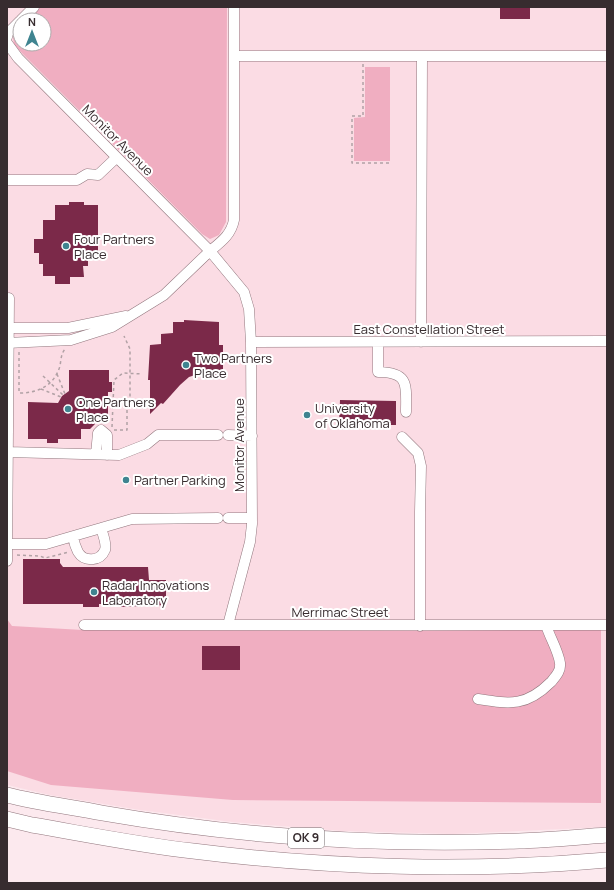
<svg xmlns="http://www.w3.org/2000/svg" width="614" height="890" font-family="Manrope,sans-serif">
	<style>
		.built { fill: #fbdce4; fill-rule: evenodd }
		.green { fill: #f0aec1 }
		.building { fill: #7b2949 }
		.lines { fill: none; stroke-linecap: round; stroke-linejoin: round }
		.minor-casing { stroke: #92777e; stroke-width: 11 }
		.highway-casing { stroke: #92777e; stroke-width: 16 }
		.path { stroke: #b1a1a5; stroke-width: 1.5; stroke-dasharray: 3 3; stroke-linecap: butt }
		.minor { stroke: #fff; stroke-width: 10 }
		.highway { stroke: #fff; stroke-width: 15 }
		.poi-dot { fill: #3f8490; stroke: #fff; stroke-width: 1.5 }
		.labels { text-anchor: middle; stroke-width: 4; stroke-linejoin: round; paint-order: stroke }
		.shield { fill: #fff; stroke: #736b6d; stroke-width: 1 }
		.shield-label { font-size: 12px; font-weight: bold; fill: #372c2f }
		.street-label { font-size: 13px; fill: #372c2f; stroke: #fff }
		.poi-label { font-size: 13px; fill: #372c2f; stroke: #fff; text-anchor: start }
	</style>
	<rect width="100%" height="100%" fill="#fce9ee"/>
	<path class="built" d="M7 7H607V827L453 834 342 831 232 822 140 810 50 795 7 785ZM20 20H44V44H20Z"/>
	<path class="green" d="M40 7H227L226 222 219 235 210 239 202 234 14 45 13 38 20 27V44H44V20H27Z
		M365 67H390V161H354V118L365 117Z
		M7 619 12 626 83 630 425 631 601 629V803L233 800 51 785 7 771Z"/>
	<path class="building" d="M500 7H530V19H500Z
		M69 202H84V205H98V253L88 254V266H83L84 277H70V284H55V276H43V264H39V253H34V239H43V220H55V205H69Z
		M184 320 219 322V345H223V373L220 376 198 374 189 377 180 385 163 404 161 403 150 414V380H148L150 345 161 344V334L173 333V322H184Z
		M69 370H109V382H112V392H108V415H95V424L90 429H81V439H58V443H47V439H28V402L58 403 62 396 69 391Z
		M340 400 396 401V425H339Z
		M23 559H60V563L63 567H148L149 580H166V605L121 607V604H99V607H83V604H23Z
		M202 646H240V670H202Z"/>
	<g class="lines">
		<defs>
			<path id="minor" d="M21 20 34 7
				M7 37 8 33 20 21
				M7 43 18 58 210 251 164 295 112 327 71 340 7 343
				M234 56H607
				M7 180H77L87 174 98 175 116 158
				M7 328H68L126 316
				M251 342 607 341
				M378 342V372C410 372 406 386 406 412
				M421 342 422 56
				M228 435 252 436
				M402 437 418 453 421 466 420 512V626
				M8 452 119 455 147 444 158 435H218
				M96 454 98 433 101 430 107 435V455
				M228 518H252
				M73 537C74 542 76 548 78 552 84 562 100 562 105 550 107 544 103 535 101 528
				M8 544H46L132 519 218 518
				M7 561 9 298
				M84 625H607
				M228 625 250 542 252 524 251 342 249 309 244 292 210 251C221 242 231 235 234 220V7
				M478 699C510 704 526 707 551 682 556 676 561 671 560 663 558 650 550 638 546 625"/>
			<path id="highway" d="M7 795C38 803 71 807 102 813 240 837 380 846 519 841 548 840 578 837 607 835
				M7 819 32 825C85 834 139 845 193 851 327 868 473 872 607 860"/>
		</defs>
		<use href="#minor" class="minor-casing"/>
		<use href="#highway" class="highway-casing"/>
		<path class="path" d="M363 64V116H352V163H391
			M19 352V393C38 393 54 386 60 366 61 360 61 354 65 349
			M57 374 65 394
			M43 376 63 395
			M41 389 61 397
			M112 403H128
			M112 427 114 380 123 373 142 374
			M114 430H127V405L130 403V349L124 336
			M17 555 40 556 45 558 69 552"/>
		<use href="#minor" class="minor"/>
		<use href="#highway" class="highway"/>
	</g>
	<g class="poi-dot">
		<circle cx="66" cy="246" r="4"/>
		<circle cx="186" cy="365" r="4"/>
		<circle cx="68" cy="409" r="4"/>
		<circle cx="307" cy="415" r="4"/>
		<circle cx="126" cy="480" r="4"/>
		<circle cx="94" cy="592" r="4"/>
	</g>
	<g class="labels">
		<rect class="shield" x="288" y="828" width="36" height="20" rx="3"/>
		<g class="shield-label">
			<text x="306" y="842">OK 9</text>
		</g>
		<g class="street-label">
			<text transform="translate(118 140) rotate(45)" y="5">Monitor Avenue</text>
			<text x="429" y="334">East Constellation Street</text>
			<text transform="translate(239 445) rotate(-90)" y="5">Monitor Avenue</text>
			<text x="340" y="617">Merrimac Street</text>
		</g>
		<g class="poi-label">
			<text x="74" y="244">Four Partners<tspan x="74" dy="15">Place</tspan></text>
			<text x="194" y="363">Two Partners<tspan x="194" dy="15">Place</tspan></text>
			<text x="76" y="407">One Partners<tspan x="76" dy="15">Place</tspan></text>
			<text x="315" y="413">University<tspan x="315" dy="15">of Oklahoma</tspan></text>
			<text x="134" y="485">Partner Parking</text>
			<text x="102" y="590">Radar Innovations<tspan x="102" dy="15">Laboratory</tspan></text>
		</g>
	</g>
	<rect width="614" height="890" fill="none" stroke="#372c2f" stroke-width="16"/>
	<g transform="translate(32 32)"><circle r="19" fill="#ffffff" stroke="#afabac"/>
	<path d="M0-3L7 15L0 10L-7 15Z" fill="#3f8490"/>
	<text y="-6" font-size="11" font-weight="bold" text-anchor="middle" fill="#372c2f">N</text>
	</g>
</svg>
